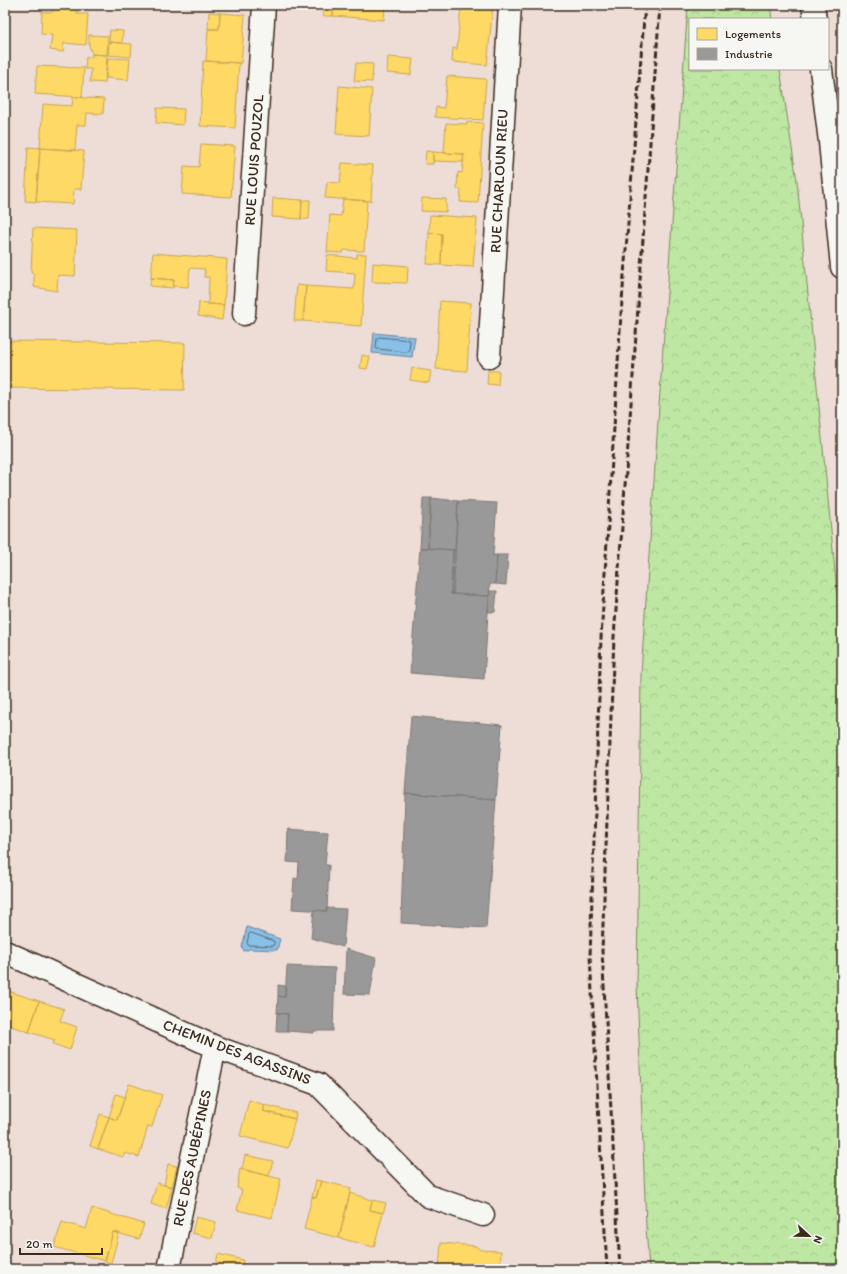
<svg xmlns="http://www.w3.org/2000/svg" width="847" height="1274" font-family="Itim,sans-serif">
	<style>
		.forest { fill: url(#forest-crowns); stroke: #7c8860 }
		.water { fill: #89c0e7; stroke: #6a8497 }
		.homes { fill: #ffd966; stroke: #c4a450 }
		.industry { fill: #999; stroke: #7d7874 }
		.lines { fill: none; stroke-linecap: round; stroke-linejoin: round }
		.shore { stroke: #5a666e; stroke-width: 1 }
		.minor-casing { stroke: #3b2a1e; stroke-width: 25 }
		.trunk-casing { stroke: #3b2a1e; stroke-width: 25 }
		.minor { stroke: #f6f6f2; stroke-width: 22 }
		.trunk { stroke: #f6f6f2; stroke-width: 22 }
		.rail { stroke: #3b2a1e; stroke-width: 3; stroke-dasharray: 6 3; stroke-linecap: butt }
		.labels { text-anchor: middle; stroke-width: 4; stroke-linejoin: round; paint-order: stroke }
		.street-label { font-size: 15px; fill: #3b2a1e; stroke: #f6f6f2 }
	</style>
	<defs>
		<pattern id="forest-crowns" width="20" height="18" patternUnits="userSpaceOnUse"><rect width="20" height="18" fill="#bee7a3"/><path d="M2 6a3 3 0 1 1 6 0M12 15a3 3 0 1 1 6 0" fill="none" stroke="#a4c68c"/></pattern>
	</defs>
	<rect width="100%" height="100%" fill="#eeddd7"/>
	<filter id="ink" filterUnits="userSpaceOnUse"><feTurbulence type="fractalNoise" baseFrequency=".025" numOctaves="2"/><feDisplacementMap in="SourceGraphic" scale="8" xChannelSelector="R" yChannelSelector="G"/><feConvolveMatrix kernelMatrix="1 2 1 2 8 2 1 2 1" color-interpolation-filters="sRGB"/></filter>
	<g filter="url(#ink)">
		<path class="forest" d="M688 5H770L772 19H690V69H780L797 181 842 643V1269H649L646 1226 637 985 641 674 663 347Z"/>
		<path class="water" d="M374 333 415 337 412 357 372 353Z
			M247 927 280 939 277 950 250 949 244 951 242 947Z"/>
		<path class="homes" d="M53 5H77V14H88L86 45 64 43 63 52 50 50 52 35 41 34 42 12H53Z
			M324 5H334L333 16H323Z
			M334 5H385L384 20 333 16Z
			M461 5H493L487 65 452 62 453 48 457 49Z
			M209 12 220 13 219 29H208Z
			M220 13 245 15 241 63 206 61 208 29H219Z
			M110 30 123 31 122 43 109 42Z
			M89 35 108 36 107 55 92 54 89 45Z
			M109 42 132 44 131 57 108 55Z
			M92 54 107 55 105 83 90 82 91 69H85L86 57H92Z
			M388 57 413 59 411 75 387 73Z
			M108 58 130 59 128 80 106 78Z
			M203 61 239 63 235 128 200 126Z
			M356 63 373 64 372 82 354 81Z
			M37 66 84 68 82 97 35 94Z
			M447 76 486 79 483 120 435 117 436 107 444 108Z
			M339 86 372 89 369 136 336 134Z
			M73 97 104 99 103 114 87 113 86 125H77L75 150 40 148 43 104 72 106Z
			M157 108 184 109 183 125 156 123Z
			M467 122 483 123 478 203 460 202 461 189H457L458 172 462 173 464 154 444 153 446 123 467 124Z
			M201 144 235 146 231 197 182 194 184 166 199 167Z
			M28 147 40 148 36 202 25 201Z
			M40 148 84 151 81 189H74L73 204 36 202Z
			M426 151 433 152V164H425Z
			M433 152 464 154 463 162 433 161Z
			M342 163 373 165 371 201 325 198 327 182 340 183Z
			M273 198 302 200 301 219 272 217Z
			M422 198 446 199V212L421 211Z
			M343 199 367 201 364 251 344 250 343 253 327 252 330 215 341 216Z
			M302 200H310L309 219H301Z
			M430 215 477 218 473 267 441 265 442 234 429 233Z
			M33 228 77 230 75 276 58 275 57 291 34 287V274L31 273Z
			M429 233 442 234 441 265 427 264Z
			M153 253 227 259 224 305 208 304 209 277H204L205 269 190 268 188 287 173 286 174 280 151 278Z
			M357 254H366L361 326 303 321 306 286 354 289 355 273 326 271 327 255 357 258Z
			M373 263 408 266 407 283 372 282Z
			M151 278 174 280 173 288 150 286Z
			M297 285 306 286 303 321H294Z
			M440 301 471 303 467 371 436 369Z
			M199 302 208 303V304L224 305 222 320 198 316Z
			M5 341 185 343 184 390 5 388Z
			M362 355 370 357 367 369 360 368Z
			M412 368 431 371 429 383 410 380Z
			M488 371H499L498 385 487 384Z
			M5 990 39 1001 29 1032 5 1024Z
			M39 1001 64 1009 60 1021 77 1027 70 1050 53 1044 55 1040 29 1032Z
			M129 1084 162 1095 152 1127 148 1126 139 1157 125 1153 123 1157 98 1149 109 1117 117 1120Z
			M116 1094 125 1097 117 1120 109 1117Z
			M249 1100 265 1105 263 1111 295 1119 288 1148 240 1136Z
			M265 1105 296 1113 295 1119 263 1111Z
			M100 1114 109 1117 98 1149 90 1146Z
			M245 1155 273 1161 269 1176 242 1169Z
			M168 1164 177 1166 172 1187 164 1185Z
			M240 1169 281 1179 272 1218 237 1210 242 1190 237 1188Z
			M316 1180 321 1181 316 1198 312 1197Z
			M321 1181 351 1188 339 1238 304 1229 312 1197 316 1198Z
			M157 1183 172 1187 166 1209 151 1204Z
			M350 1193 372 1200 370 1210 383 1213 374 1247 339 1238Z
			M372 1200 386 1203 383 1213 370 1210Z
			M92 1208 144 1224 139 1239 113 1232 105 1261 54 1247 62 1222 86 1229Z
			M196 1217 216 1222 212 1238 192 1233Z
			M113 1232 119 1233 111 1263 105 1261Z
			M441 1243 476 1246 480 1250 501 1251 500 1269H439Z
			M218 1254 243 1260 242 1264 259 1269H215Z"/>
		<path class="industry" d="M423 498H431L428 548H420Z
			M431 498 458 501 455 550 428 548Z
			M458 501 497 503 493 555H497L495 584H490L489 596 453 594Z
			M420 548 453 550 451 594 489 596 484 679 410 673Z
			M453 550H455L454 572H452Z
			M497 555H508L506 585 495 584Z
			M452 572H454L453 594H451Z
			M490 591H497L495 612H488Z
			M411 716 502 725 496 800 405 793Z
			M405 793 496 800 486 928 401 923Z
			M288 829 328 832 325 865H329L327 911 292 909 294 878 298 879 299 863 287 862Z
			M326 908 346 909 343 947 311 938 314 910 327 911Z
			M346 949 376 958 370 995 344 994Z
			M287 966 335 968 333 1031H313L314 1033 287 1031 288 1014 277 1013 278 996 285 997Z
			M278 985 285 986V997L278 996Z
			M277 1013 288 1014 287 1031H276Z"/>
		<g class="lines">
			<path class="shore" d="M379 337 409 340 410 342 409 351 407 352 377 349 376 348 377 339Z
				M251 933 274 941V944L273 946 248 945 247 943 249 934Z"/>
			<defs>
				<path id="minor" d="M244 314 264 5
					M489 357 510 5
					M5 952 215 1047 318 1084 428 1196 483 1215
					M169 1269 215 1047"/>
				<path id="trunk" d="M813 5 815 19
					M821 69 830 142 842 267"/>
			</defs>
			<use href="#minor" class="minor-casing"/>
			<use href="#trunk" class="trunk-casing"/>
			<use href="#minor" class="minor"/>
			<use href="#trunk" class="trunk"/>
			<path class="rail" d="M607 1269 590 956 601 638 621 314 645 5
				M620 1269 602 951 614 637 660 5"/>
		</g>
	</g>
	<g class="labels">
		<g class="street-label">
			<text transform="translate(254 160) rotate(-86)" y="5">RUE LOUIS POUZOL</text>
			<text transform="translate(499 181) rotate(-87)" y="5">RUE CHARLOUN RIEU</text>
			<text transform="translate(237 1052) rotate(21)" y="5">CHEMIN DES AGASSINS</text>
			<text transform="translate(192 1158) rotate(-78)" y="5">RUE DES AUBÉPINES</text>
		</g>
	</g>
	<rect width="847" height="1274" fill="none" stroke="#f6f6f2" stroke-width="20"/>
	<rect x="10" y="10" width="827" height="1254" fill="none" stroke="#3b2a1e" stroke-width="1.5" filter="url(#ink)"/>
	<rect x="689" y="18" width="140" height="52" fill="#f6f6f2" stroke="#aba49d"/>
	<rect x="697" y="28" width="20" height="12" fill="#ffd966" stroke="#aba49d"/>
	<text x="725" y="38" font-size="12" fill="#3b2a1e">Logements</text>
	<rect x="697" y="48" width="20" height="12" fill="#999999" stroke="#aba49d"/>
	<text x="725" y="58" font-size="12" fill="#3b2a1e">Industrie</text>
	<g transform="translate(809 1236) rotate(112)" stroke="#f6f6f2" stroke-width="3" paint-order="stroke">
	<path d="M0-3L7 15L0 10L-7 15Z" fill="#3b2a1e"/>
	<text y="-6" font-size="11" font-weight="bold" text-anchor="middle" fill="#3b2a1e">N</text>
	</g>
	<path d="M20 1248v6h82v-6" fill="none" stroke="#3b2a1e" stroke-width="2"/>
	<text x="26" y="1248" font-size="12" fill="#3b2a1e" stroke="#f6f6f2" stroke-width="3" paint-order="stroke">20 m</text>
</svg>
